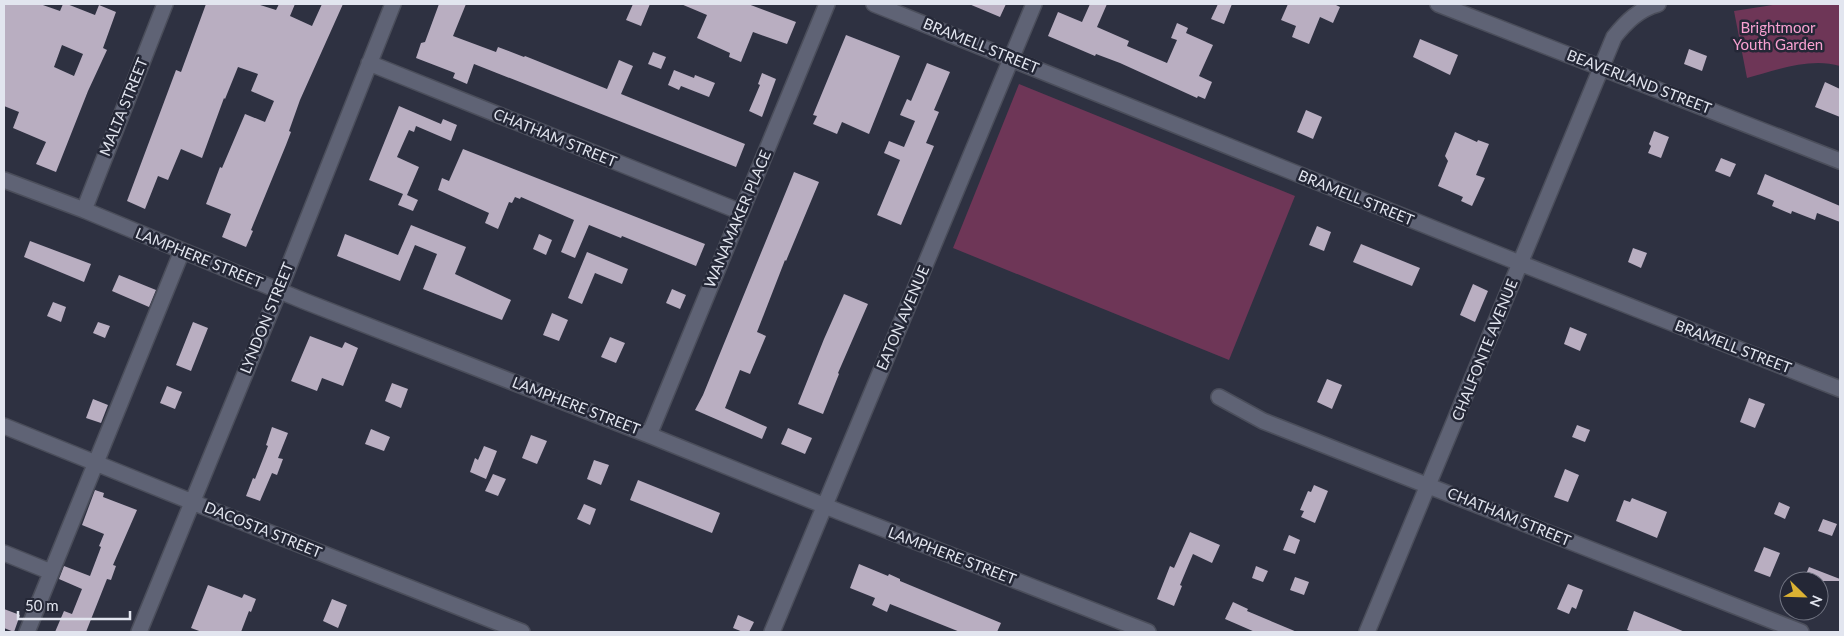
<svg xmlns="http://www.w3.org/2000/svg" width="1844" height="636" font-family="Lato,sans-serif">
	<style>
		.green { fill: #6e3657 }
		.building { fill: #b9aec1; fill-rule: evenodd }
		.lines { fill: none; stroke-linecap: round; stroke-linejoin: round }
		.minor-casing { stroke: #4b4e5b; stroke-width: 18 }
		.minor { stroke: #5f6375; stroke-width: 15 }
		.labels { text-anchor: middle; stroke-width: 5; stroke-linejoin: round; paint-order: stroke }
		.park-label { font-size: 15px; fill: #f8a1d1; stroke: #242736 }
		.street-label { font-size: 15px; fill: #e2e5ef; stroke: #242736 }
	</style>
	<rect width="100%" height="100%" fill="#2e3141"/>
	<path class="green" d="M1779 4H1840V66C1811 57 1776 70 1747 78L1734 11Z
		M1019 84 1295 196 1229 360 953 248Z"/>
	<path class="building" d="M4 4H40L60 11 63 4H67L95 15 99 5 116 12 103 48 107 50 88 91 56 172 36 164 46 142 13 128 19 112 4 106ZM62 45 83 54 74 76 54 67Z
		M206 4H257L276 10 279 4H295L290 16 312 26 322 4H343L300 100 289 131 291 132 286 145 251 230 253 231 246 247 222 237 231 214 206 204 220 167 222 168 245 114 265 122 274 101 251 91 258 74 238 67 225 99 224 98 202 158 181 149 168 180 158 176 145 209 127 201 176 70 181 72Z
		M439 4H466L453 36 496 52 498 47 524 57 525 56 607 89 619 60 633 66 621 94 745 144 736 167 474 64 467 84 453 78 455 73 416 58 421 43 425 42Z
		M633 4H650L641 26 626 20Z
		M681 4H748L796 22 787 44 753 32 741 62 729 57 730 53 697 38 707 15Z
		M969 4H1006L1000 17Z
		M1090 4H1107L1097 27 1129 41 1127 46 1167 63 1177 40 1171 38 1177 23 1188 28 1186 33 1213 45 1199 76 1212 82 1205 99 1198 96 1197 98 1120 63 1096 54 1095 56 1048 36 1058 12 1082 22Z
		M1218 4H1232L1224 24 1211 19Z
		M1288 4H1334L1340 7 1333 23 1320 17 1309 44 1292 37 1296 26 1281 20Z
		M846 35 900 56 869 134 842 122 837 134 813 124 817 116 813 115Z
		M1420 39 1458 55 1450 75 1413 57Z
		M1689 49 1707 56 1702 71 1684 64Z
		M653 52 666 57 661 69 648 64Z
		M927 63 950 72 934 110 939 112 926 143 934 146 901 225 877 215 900 160 884 153 889 141 904 147 915 121 900 115 907 99 911 101Z
		M674 70 694 78 695 75 715 83 709 97 681 86 679 90 668 85Z
		M762 73 776 79 762 117 749 111 760 85 758 84Z
		M1825 82 1840 89V117L1815 107Z
		M399 106 441 124 443 119 457 125 451 141 416 126 414 132 409 130 397 157 419 167 407 195 418 200 413 211 398 205 403 194 369 180Z
		M1306 110 1322 117 1313 139 1297 132Z
		M1654 131 1669 137 1661 158 1648 153 1651 146 1649 144Z
		M1455 132 1477 142 1478 140 1489 144 1476 175 1485 178 1472 206 1461 201 1463 197 1438 186 1448 161 1445 156Z
		M463 149 705 244 696 266 622 236 621 238 589 225 575 258 561 252 574 220 521 197 520 199 515 197 512 203 509 202 498 229 485 223 489 213 438 190 442 178 449 181Z
		M1721 158 1736 164 1730 177 1715 171Z
		M794 172 819 182 786 261 785 260 757 332 766 336 750 374 740 370 725 408 767 427 762 439 695 410 703 395Z
		M1765 174 1840 206V222L1817 213 1815 220 1792 211 1791 214 1772 206 1774 201 1757 194Z
		M411 225 466 247 455 274 511 300 502 320 423 289 437 254 415 245 400 281 337 256 345 234 398 255Z
		M1317 226 1331 232 1324 251 1309 245Z
		M539 234 552 240 546 255 533 249Z
		M30 241 91 264 84 282 24 257Z
		M1361 244 1420 268 1412 286 1353 262Z
		M1633 248 1647 253 1641 268 1628 262Z
		M587 252 628 269 622 284 595 273 582 304 568 298Z
		M119 275 156 290 149 307 112 291Z
		M1473 284 1488 291 1475 322 1460 315Z
		M672 289 686 295 680 309 666 303Z
		M844 294 868 304 838 373 839 374 823 414 798 404 824 339Z
		M53 302 66 307 61 322 47 316Z
		M552 313 568 320 559 341 543 335Z
		M98 322 110 326 105 338 93 333Z
		M193 322 208 328 191 371 176 365Z
		M1570 327 1587 334 1580 351 1564 344Z
		M310 336 342 348 345 342 358 348 343 386 322 378 317 391 291 381Z
		M610 337 625 343 616 363 601 357Z
		M1327 379 1342 385 1332 409 1317 402Z
		M392 383 408 389 401 408 385 401Z
		M167 386 182 392 175 409 160 403Z
		M1749 398 1765 404 1755 428 1740 422Z
		M93 399 108 405 101 423 86 418Z
		M1577 425 1590 430 1585 442 1572 437Z
		M272 427 288 433 278 458 283 459 277 475 272 473 260 501 246 496 253 478 255 479 268 446 266 445Z
		M788 428 812 438 805 454 781 444Z
		M371 429 390 437 384 451 365 444Z
		M531 435 547 441 537 464 522 458Z
		M484 446 497 451 486 479 470 472 475 458 478 460Z
		M594 460 609 465 601 485 587 479Z
		M1565 469 1579 475 1568 502 1554 497Z
		M493 474 506 479 498 496 485 491Z
		M638 480 720 513 712 533 630 500Z
		M1314 485 1328 491 1315 523 1301 517 1304 511 1300 510 1308 491 1311 492Z
		M95 490 104 493 103 497 137 510 113 565 116 566 111 580 107 579 86 632H55L64 611 72 614 82 589 59 579 64 566 90 576 101 547 99 546 104 534 82 525Z
		M1632 498 1667 512 1657 538 1616 521 1624 500 1630 502Z
		M1779 502 1790 507 1785 519 1774 514Z
		M584 504 596 509 590 525 577 519Z
		M1823 519 1837 524 1832 536 1818 531Z
		M1190 532 1220 545 1212 563 1193 554 1180 585 1182 586 1174 606 1157 599 1170 566 1174 568Z
		M1289 535 1300 540 1295 554 1283 550Z
		M1764 547 1780 553 1770 577 1754 571Z
		M859 564 888 576 889 574 900 579V581L1001 623 997 632H960L890 604 887 612 872 605 875 598 850 588Z
		M1256 566 1268 571 1263 582 1252 578Z
		M1809 567 1840 579V581H1803Z
		M1295 577 1309 582 1304 595 1290 590Z
		M1568 584 1583 590 1576 609 1572 607 1569 614 1557 609Z
		M208 585 242 598 244 594 256 599 251 612 249 611 241 632H202L191 628Z
		M332 599 347 605 338 628 323 621Z
		M1233 602 1248 609 1247 611 1297 632H1255L1225 619Z
		M4 609 20 615 14 632 4 628Z
		M1634 611 1685 632H1633L1627 630Z
		M738 615 754 622 749 632H743L733 628Z"/>
	<g class="lines">
		<defs>
			<path id="minor" d="M874 4 1507 258 1840 389
				M1438 4 1840 161
				M369 63 741 212
				M4 180 84 210 304 301 649 435 840 512 1148 632
				M84 210 165 4
				M1219 397 1263 421 1801 632
				M4 426 217 512 522 632
				M649 435 827 4
				M4 553 51 572
				M27 632 182 251
				M139 632 279 291 393 4
				M772 632 1034 4
				M1367 632 1614 37C1626 22 1639 9 1658 4"/>
		</defs>
		<use href="#minor" class="minor-casing"/>
		<use href="#minor" class="minor"/>
	</g>
	<g class="labels">
		<g class="park-label">
			<text x="1778" y="33">Brightmoor<tspan x="1778" dy="17">Youth Garden</tspan></text>
		</g>
		<g class="street-label">
			<text transform="translate(981 46) rotate(22)" y="5">BRAMELL STREET</text>
			<text transform="translate(1639 82) rotate(21)" y="5">BEAVERLAND STREET</text>
			<text transform="translate(124 107) rotate(-68)" y="5">MALTA STREET</text>
			<text transform="translate(555 138) rotate(22)" y="5">CHATHAM STREET</text>
			<text transform="translate(1356 198) rotate(22)" y="5">BRAMELL STREET</text>
			<text transform="translate(738 219) rotate(-67)" y="5">WANAMAKER PLACE</text>
			<text transform="translate(199 258) rotate(22)" y="5">LAMPHERE STREET</text>
			<text transform="translate(267 318) rotate(-68)" y="5">LYNDON STREET</text>
			<text transform="translate(903 318) rotate(-67)" y="5">EATON AVENUE</text>
			<text transform="translate(1733 347) rotate(21)" y="5">BRAMELL STREET</text>
			<text transform="translate(1485 350) rotate(-68)" y="5">CHALFONTE AVENUE</text>
			<text transform="translate(576 406) rotate(21)" y="5">LAMPHERE STREET</text>
			<text transform="translate(1509 517) rotate(22)" y="5">CHATHAM STREET</text>
			<text transform="translate(263 530) rotate(22)" y="5">DACOSTA STREET</text>
			<text transform="translate(952 556) rotate(21)" y="5">LAMPHERE STREET</text>
		</g>
	</g>
	<rect width="1844" height="636" fill="none" stroke="#e2e5ef" stroke-width="10"/>
	<g transform="translate(1804 596) rotate(113)"><circle r="24" fill="#242736" stroke="#707380"/>
	<path d="M0-4L9 19L0 12L-9 19Z" fill="#dcb233"/>
	<text y="-8" font-size="14" font-weight="bold" text-anchor="middle" fill="#e2e5ef">N</text>
	</g>
	<path d="M18 611v8h112v-8" fill="none" stroke="#e2e5ef" stroke-width="2.5"/>
	<text x="25" y="611" font-size="15" fill="#e2e5ef" stroke="#242736" stroke-width="4" paint-order="stroke">50 m</text>
</svg>
